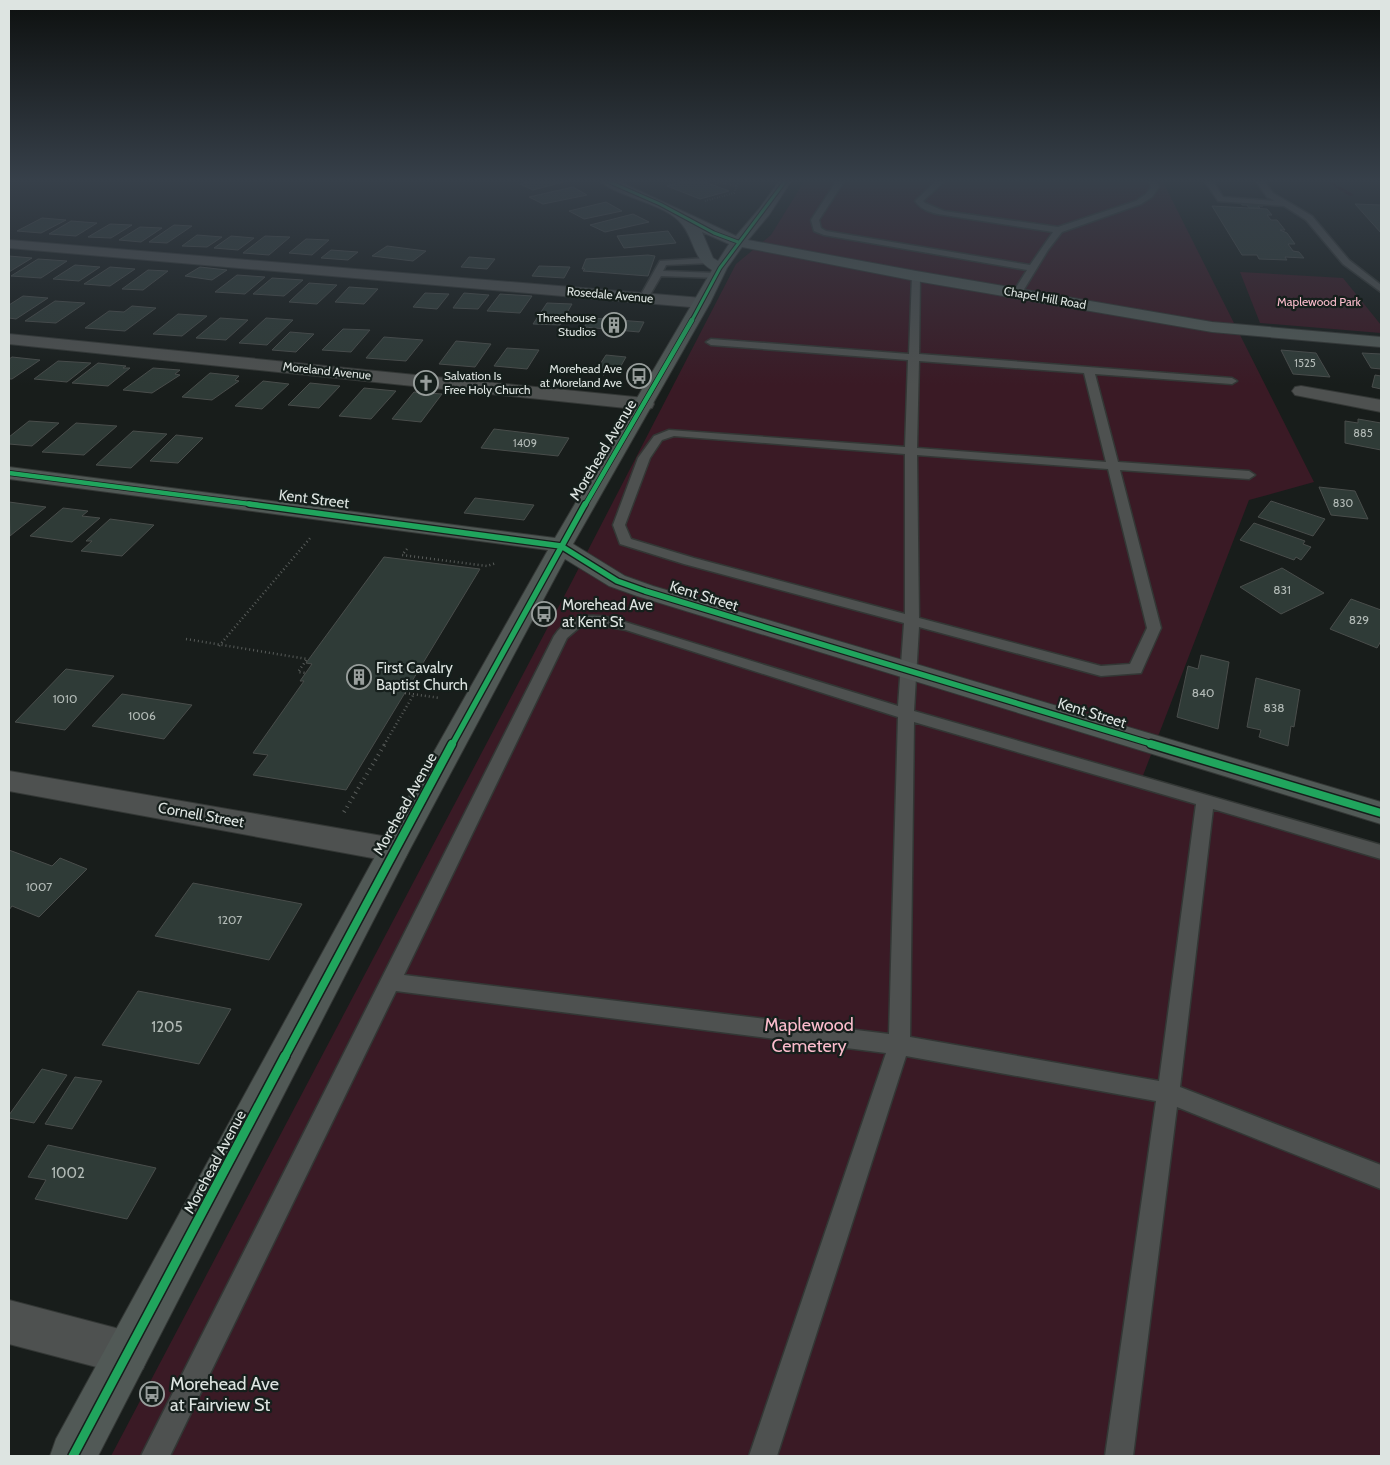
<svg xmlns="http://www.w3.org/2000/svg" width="1390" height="1465" font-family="Cabin,sans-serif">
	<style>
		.green { fill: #3a1a25 }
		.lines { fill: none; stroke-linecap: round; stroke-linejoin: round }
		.stream { fill: #1e030c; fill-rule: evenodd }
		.building { fill: #2f3b37; stroke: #494d4b }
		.lane-casing { stroke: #333735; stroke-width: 3 }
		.street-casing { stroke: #333735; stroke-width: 2 }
		.secondary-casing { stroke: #333735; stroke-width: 2 }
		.path-far2 { stroke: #585c5a; stroke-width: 2; stroke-dasharray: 0.5 2; stroke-linecap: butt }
		.path-far1 { stroke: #585c5a; stroke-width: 2.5; stroke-dasharray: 1 3; stroke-linecap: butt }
		.path { stroke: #585c5a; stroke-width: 4; stroke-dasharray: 1 4.5; stroke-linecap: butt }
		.lane { fill: #4e5150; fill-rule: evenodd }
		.street { fill: #4e5150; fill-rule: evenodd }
		.secondary { fill: #515956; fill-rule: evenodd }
		.cycleway-far4-casing { stroke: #161f1c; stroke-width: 5 }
		.cycleway-far3-casing { stroke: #161f1c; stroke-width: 6 }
		.cycleway-far2-casing { stroke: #161f1c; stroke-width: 8 }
		.cycleway-far1-casing { stroke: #161f1c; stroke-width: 11 }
		.cycleway-casing { stroke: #161f1c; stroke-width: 12 }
		.cycleway-far4 { stroke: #20a55d; stroke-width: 3 }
		.cycleway-far3 { stroke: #20a55d; stroke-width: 4.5 }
		.cycleway-far2 { stroke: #20a55d; stroke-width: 5.5 }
		.cycleway-far1 { stroke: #20a55d; stroke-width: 8 }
		.cycleway { stroke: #20a55d; stroke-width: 9 }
		.labels { text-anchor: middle; stroke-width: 4.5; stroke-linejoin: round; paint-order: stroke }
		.far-number-label { font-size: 11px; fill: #b2bab6 }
		.far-street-label { font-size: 12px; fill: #dde4e1; stroke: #161f1c }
		.far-park-label { font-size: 12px; fill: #fabccc; stroke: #161f1c }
		.far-poi-label { font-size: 12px; fill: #dde4e1; stroke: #161f1c; text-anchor: end }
		.number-label { font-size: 12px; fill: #b2bab6 }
		.street-label { font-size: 15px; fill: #dde4e1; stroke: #161f1c }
		.poi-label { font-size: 15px; fill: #dde4e1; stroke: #161f1c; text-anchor: start }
		.near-number-label { font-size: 15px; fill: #b2bab6 }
		.near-park-label { font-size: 18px; fill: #fabccc; stroke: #161f1c }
		.near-poi-label { font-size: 18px; fill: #dde4e1; stroke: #161f1c; text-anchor: start }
	</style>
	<rect width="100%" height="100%" fill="#181d1b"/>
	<path class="green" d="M805 180H1162L1314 482 1249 500 1142 778 1381 851V1456H111L569 587 736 264 771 235Z
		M1240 272 1343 278 1381 325V333L1260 323Z"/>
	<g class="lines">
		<path class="stream" d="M1323 180H1329L1354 195 1350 196Z"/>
	</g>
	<path class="building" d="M534 180H565L567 181 533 190 520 184Z
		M690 180H700L729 191 700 199 667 186Z
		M573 187 587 195 543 204 529 197Z
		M1238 198 1258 199 1263 206H1258L1260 208H1249L1247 205H1242Z
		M606 202 622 211 584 219 569 211Z
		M1355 204 1381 205V233Z
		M1212 206 1267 209 1272 215H1267L1271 220H1277L1285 230H1280L1287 233 1295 244H1288L1293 251 1299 252 1304 258 1285 257 1287 260 1259 259 1257 255H1242Z
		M633 214 649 222 605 232 590 225Z
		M42 218 66 220 41 233 17 231Z
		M71 221 97 223 76 236 49 234Z
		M110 224 132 225 111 238 88 237Z
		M174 225 192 226 167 243 149 242Z
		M140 227 162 228 141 242 119 240Z
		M668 231 676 243 624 248 617 236Z
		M197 235 222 237 207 247 182 246Z
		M231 236 254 238 238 250 214 248Z
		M265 236 290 237 269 255 243 253Z
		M306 239 329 240 312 255 289 253Z
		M387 246 426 251 413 261 372 256Z
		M331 250 358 252 348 260 321 258Z
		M648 255 655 256 648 276 583 271 585 269H582L586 259Z
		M9 256 32 258 9 272Z
		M469 257 495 259 487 269 461 267Z
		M38 259 67 261 41 278 11 276Z
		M75 265 100 267 79 281 53 279Z
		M539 266 570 267 564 278 532 276Z
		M110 267 135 269 110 286 84 284Z
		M200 267 227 270 212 280 185 276Z
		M148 270 168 271 143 290 122 289Z
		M237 275 265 277 245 294 215 292Z
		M272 278 303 280 284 296 253 294Z
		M309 283 337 285 317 304 289 302Z
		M349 287 378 289 364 304 335 302Z
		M425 293 449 294 437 309 413 307Z
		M464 293 489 295 478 309 453 308Z
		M500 294 532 296 520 313 487 311Z
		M23 296 48 298 16 319 9 318V305Z
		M55 301 85 303 56 323 25 321Z
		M547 303 572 304 560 325 533 324Z
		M132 306 156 308 125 331 85 328 109 311 124 312Z
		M178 314 207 316 182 336 153 334Z
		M220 318 248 320 226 340 196 338Z
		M266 318 293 320 267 345 239 343Z
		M591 318 644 322 639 332 584 327Z
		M343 329 370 330 351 352 322 350Z
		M290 332 314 334 296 352 272 350Z
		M384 337 423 340 406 361 366 358Z
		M456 341 491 344 475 367 439 364Z
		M507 348 539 350 527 369 494 366Z
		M1281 350 1316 353 1330 377 1293 374Z
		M1362 353 1381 354V369L1371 368Z
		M606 355 626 357 618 371 597 369Z
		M12 357 40 360 12 379H9V359Z
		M58 361 91 363 67 382 34 379Z
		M98 363 126 366 123 368H130L108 386 72 383Z
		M153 368 180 370 175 374 180 375 152 393 123 390Z
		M210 373 239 376 235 380 239 381 212 400 182 397Z
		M1375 375 1381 376V389L1372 387Z
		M263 381 289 384 262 409 235 406Z
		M310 383 340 386 319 408 288 405Z
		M364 388 396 391 371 419 339 416Z
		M414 392 442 394 421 422 392 419Z
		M1358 419 1381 423V450L1345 443V421L1358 423Z
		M29 421 59 423 32 446 9 444V437Z
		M76 423 117 426 84 455 42 452Z
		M494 429 569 438 558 456 481 448Z
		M133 431 167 434 131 468 96 465Z
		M176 435 203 438 178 463 150 461Z
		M1319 487 1355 491 1368 519 1331 515Z
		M475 498 534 505 524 520 464 513Z
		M1271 501 1325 519 1313 536 1258 517Z
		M9 502 46 507 10 536Z
		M63 508 88 511 82 516 100 518 72 542 30 536Z
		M110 519 154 525 122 556 81 551 92 541H86Z
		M1254 523 1305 541 1303 544 1311 547 1301 560 1296 557 1294 560 1240 540Z
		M384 557 480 569 346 790 253 775 268 755 253 753 304 681H300L312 664 306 663Z
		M1282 568 1324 593 1281 614 1240 587Z
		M1351 599 1381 610V641L1377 648 1330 629Z
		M1201 655 1229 662 1218 729 1177 717 1188 666 1198 669Z
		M66 669 114 676 65 730 15 722Z
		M1256 678 1300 690 1294 727 1291 726 1288 746 1259 737 1261 730 1247 727Z
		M122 694 192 705 164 739 92 726Z
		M9 850 52 866 60 858 87 869 39 917 12 906 9 910Z
		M193 883 302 904 269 960 155 936Z
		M138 991 231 1009 199 1064 102 1045Z
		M42 1069 67 1075 34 1123 9 1118V1115Z
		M75 1077 102 1081 72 1129 45 1124Z
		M48 1145 156 1168 127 1219 35 1199 46 1180 28 1177Z"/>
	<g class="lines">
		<defs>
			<path id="lane" d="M837 180H845L819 220 821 228 826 231 1030 265 1053 232 944 215C932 213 922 211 915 201L937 180H946L923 201 925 203 944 211 1058 227 1136 201 1146 194 1151 187 1148 180H1156L1159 187 1152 197 1141 204 1062 232 1048 250 1020 296 1017 297 1012 294 1027 270 824 235 814 231 811 220Z
				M1204 180H1212L1223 197 1275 201 1267 197 1255 180H1263L1273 193 1312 216 1349 260 1381 285V292L1343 264 1306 220 1284 206 1218 201Z
				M707 258 711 261 710 263 666 265 663 271 716 273 720 276 719 278 661 276 647 300 639 298 660 261Z
				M916 273 920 276 919 354 1232 378 1237 381 1232 384 1095 374 1118 462 1249 471 1255 475 1249 479 1120 470 1161 628 1141 673 1101 676 919 627 914 711 1381 845V859L1213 809 1180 1087 1381 1165V1189L1177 1107 1133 1456H1105L1156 1101 906 1056 777 1456H749L886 1053 396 991 170 1456H141L554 636C568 615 589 613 612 618L898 706 904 623 684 564 620 544 613 525 638 458 654 436 669 430 905 447 908 360 711 345 706 342 711 339 909 354 912 276ZM919 361 1084 373 1106 462 917 448ZM674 436 905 454V614L694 558 631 539 625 525 650 458 662 440ZM917 455 1108 469 1147 628 1130 664 1101 666 919 618ZM593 624 626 630 898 717 889 1034 404 975 567 638 581 626ZM914 722 1196 804 1159 1081 910 1037Z"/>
			<path id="street" d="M9 240 702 298 710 303 702 308 9 248Z
				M9 334 645 398 652 400 654 404 652 408 645 410 9 344Z
				M1301 386 1381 400V412L1295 395 1292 391 1295 387Z
				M9 771 394 838 405 842 409 850 405 858 394 862 9 791Z
				M9 1300 127 1331 143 1337 149 1353 143 1369 127 1375 9 1344Z"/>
			<path id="secondary" d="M599 180H616L736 236 759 209 780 180H792L769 215 748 240 916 271 1212 322 1381 337V347L1212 332 916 281 742 247 727 268 710 303 573 544 625 576 653 586 1381 802V824L637 596 609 586 565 559 409 851 98 1456H50L56 1439 383 842 548 550 9 479V467L555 538 712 270C691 258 695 236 678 220 661 203 612 195 599 180ZM702 232 729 244 718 261 713 258Z"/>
		</defs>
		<use href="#lane" class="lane-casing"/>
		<use href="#street" class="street-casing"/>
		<use href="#secondary" class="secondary-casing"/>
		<path class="path-far2" d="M711 180 737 186
			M670 184 686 180
			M713 185 720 183
			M705 201 734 193 739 180
			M603 375 609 370"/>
		<path class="path-far1" d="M407 549 402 555 487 566 496 563
			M186 639 307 659 298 672 306 673
			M219 646 311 537
			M405 693 440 698
			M384 745 414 694"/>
		<path class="path" d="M344 812 385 744"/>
		<use href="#lane" class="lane"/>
		<use href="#street" class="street"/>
		<use href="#secondary" class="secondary"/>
		<defs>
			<path id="cycleway-far4" d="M605 180 660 204 714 233 738 242
				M691 322 720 268 786 180"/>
			<path id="cycleway-far3" d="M9 473 258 505
				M585 505 692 320"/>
			<path id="cycleway-far2" d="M249 504 561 546 617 581 645 591 1155 745
				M452 745 585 504"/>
			<path id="cycleway-far1" d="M1151 744 1381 813
				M284 1058 452 744"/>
			<path id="cycleway" d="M73 1456 285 1056"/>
		</defs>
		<use href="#cycleway-far4" class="cycleway-far4-casing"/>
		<use href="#cycleway-far3" class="cycleway-far3-casing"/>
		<use href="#cycleway-far2" class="cycleway-far2-casing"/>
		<use href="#cycleway-far1" class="cycleway-far1-casing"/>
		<use href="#cycleway" class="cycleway-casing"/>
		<use href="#cycleway-far4" class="cycleway-far4"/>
		<use href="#cycleway-far3" class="cycleway-far3"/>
		<use href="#cycleway-far2" class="cycleway-far2"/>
		<use href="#cycleway-far1" class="cycleway-far1"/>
		<use href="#cycleway" class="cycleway"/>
	</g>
	<linearGradient id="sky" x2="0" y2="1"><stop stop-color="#0d100f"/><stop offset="0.47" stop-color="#37404a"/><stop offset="1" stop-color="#37404a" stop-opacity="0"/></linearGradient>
	<rect width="1390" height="385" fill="url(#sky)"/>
	<defs>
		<symbol id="building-ring" viewBox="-11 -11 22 22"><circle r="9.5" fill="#161f1c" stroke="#989e9c" stroke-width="1.5"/><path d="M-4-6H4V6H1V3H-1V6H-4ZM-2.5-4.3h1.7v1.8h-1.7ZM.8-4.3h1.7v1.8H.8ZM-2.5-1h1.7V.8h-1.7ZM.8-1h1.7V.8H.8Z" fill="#989e9c"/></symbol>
		<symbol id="bus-ring" viewBox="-11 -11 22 22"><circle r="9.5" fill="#161f1c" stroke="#989e9c" stroke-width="1.5"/><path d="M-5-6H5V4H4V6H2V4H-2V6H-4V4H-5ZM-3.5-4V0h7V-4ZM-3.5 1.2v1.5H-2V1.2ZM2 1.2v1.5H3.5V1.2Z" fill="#989e9c"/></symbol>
		<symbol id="church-ring" viewBox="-11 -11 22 22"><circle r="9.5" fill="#161f1c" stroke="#989e9c" stroke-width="1.5"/><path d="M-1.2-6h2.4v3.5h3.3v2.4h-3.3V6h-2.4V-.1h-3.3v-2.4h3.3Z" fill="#989e9c"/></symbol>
	</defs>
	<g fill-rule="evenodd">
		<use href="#building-ring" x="600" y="311" width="28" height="28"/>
		<use href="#bus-ring" x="625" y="362" width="28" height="28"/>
		<use href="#church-ring" x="412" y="369" width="28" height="28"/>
		<use href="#bus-ring" x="530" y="600" width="28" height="28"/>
		<use href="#building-ring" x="345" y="663" width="28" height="28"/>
		<use href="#bus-ring" x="138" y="1380" width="28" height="28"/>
	</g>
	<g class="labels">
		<g class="far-number-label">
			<text x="1305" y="367">1525</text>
			<text x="1363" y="437">885</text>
			<text x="525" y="447">1409</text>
			<text x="1343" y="507">830</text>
		</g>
		<g class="far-street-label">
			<text transform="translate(610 295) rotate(5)" y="4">Rosedale Avenue</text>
			<text transform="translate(1045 298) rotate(10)" y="4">Chapel Hill Road</text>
			<text transform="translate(327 371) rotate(6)" y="4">Moreland Avenue</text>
		</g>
		<g class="far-park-label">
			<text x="1319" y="306">Maplewood Park</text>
		</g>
		<g class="far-poi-label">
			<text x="596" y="322">Threehouse<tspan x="596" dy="14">Studios</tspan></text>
			<text x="622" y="373">Morehead Ave<tspan x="622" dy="14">at Moreland Ave</tspan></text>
			<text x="444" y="380" text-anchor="start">Salvation Is<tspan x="444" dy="14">Free Holy Church</tspan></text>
		</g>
		<g class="number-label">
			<text x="1282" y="594">831</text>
			<text x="1359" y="624">829</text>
			<text x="1203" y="697">840</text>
			<text x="65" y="703">1010</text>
			<text x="1274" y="712">838</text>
			<text x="142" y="720">1006</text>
			<text x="39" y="891">1007</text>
			<text x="230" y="924">1207</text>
		</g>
		<g class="street-label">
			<text transform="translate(603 450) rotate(-59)" y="5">Morehead Avenue</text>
			<text transform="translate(314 499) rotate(7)" y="5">Kent Street</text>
			<text transform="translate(704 596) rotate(17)" y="5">Kent Street</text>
			<text transform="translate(1092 713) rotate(17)" y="5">Kent Street</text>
			<text transform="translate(405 804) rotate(-61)" y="5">Morehead Avenue</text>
			<text transform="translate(201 815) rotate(10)" y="5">Cornell Street</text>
			<text transform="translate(215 1162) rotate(-62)" y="5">Morehead Avenue</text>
		</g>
		<g class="poi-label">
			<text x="562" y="610">Morehead Ave<tspan x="562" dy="17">at Kent St</tspan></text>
			<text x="376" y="673">First Cavalry<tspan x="376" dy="17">Baptist Church</tspan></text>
		</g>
		<g class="near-number-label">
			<text x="167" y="1032">1205</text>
			<text x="68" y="1178">1002</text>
		</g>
		<g class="near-park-label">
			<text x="809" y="1031">Maplewood<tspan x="809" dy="21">Cemetery</tspan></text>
		</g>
		<g class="near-poi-label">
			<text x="170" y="1390">Morehead Ave<tspan x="170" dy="21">at Fairview St</tspan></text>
		</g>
	</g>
	<rect width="1390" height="1465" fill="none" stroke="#dde4e1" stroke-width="20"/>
</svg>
